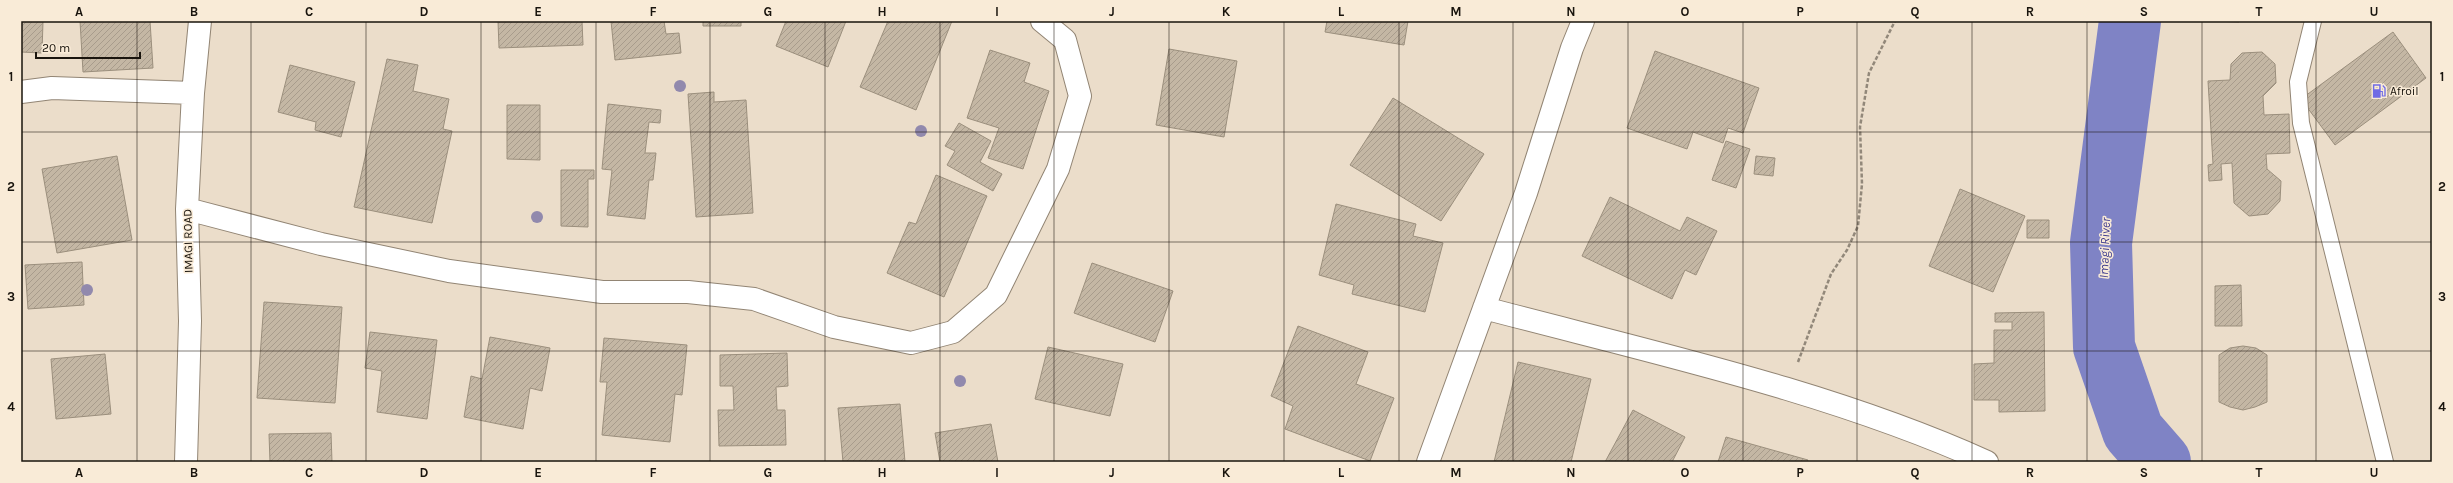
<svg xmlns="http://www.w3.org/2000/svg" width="2453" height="483" font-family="Karla,sans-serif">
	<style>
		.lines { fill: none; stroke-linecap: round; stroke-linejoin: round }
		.river { stroke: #7f83c5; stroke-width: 62 }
		.building { fill: url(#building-hatch); stroke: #9b8f7d }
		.service-casing { stroke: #928574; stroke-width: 18 }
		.minor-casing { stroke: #928574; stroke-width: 24 }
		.path { stroke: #92887a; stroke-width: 2.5; stroke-dasharray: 4 2; stroke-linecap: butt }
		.service { stroke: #fff; stroke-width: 16 }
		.minor { stroke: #fff; stroke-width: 22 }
		.tree { fill: #9189ad }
		.grid { fill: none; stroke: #19140d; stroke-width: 1; stroke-opacity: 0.55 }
		.labels { text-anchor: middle; stroke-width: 3; stroke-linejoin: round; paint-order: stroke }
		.poi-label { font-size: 12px; fill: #19140d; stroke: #f9ebd7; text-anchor: start }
		.street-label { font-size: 12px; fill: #19140d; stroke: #f9ebd7 }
		.water-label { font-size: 13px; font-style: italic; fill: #413e8e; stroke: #f9ebd7 }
		.neatline { fill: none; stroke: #19140d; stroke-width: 1.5 }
		.grid-label { font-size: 13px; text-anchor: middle; font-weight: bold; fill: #19140d }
	</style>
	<defs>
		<pattern id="building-hatch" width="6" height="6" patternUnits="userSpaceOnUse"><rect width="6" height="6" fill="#c4b7a4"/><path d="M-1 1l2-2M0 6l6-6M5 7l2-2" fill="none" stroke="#a89c8c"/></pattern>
	</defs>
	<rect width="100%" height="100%" fill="#ebddca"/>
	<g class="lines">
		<path class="river" d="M2130 21 2101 243 2104 347 2133 431 2160 462"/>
	</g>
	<path class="building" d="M21 21H43L42 53 21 52Z
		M80 21H150L153 68 83 72Z
		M498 21H582L583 45 499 48Z
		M611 21H664L666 34 679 33 681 53 615 60Z
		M703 21H741V26H703Z
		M786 21H846L828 67 776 46Z
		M888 21H952L916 110 860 87Z
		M1327 21H1408L1404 45 1325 32Z
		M2213 21H2239V22Z
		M2393 32 2426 78 2335 145 2301 99Z
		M1169 49 1237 61 1224 137 1156 125Z
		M990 50 1030 63 1024 82 1049 91 1023 169 988 158 999 128 967 118Z
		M1655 51 1759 88 1743 133 1728 128 1723 143 1693 132 1687 149 1627 128Z
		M2262 52 2275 64 2276 83 2263 96 2264 115 2289 114 2290 153 2266 154 2267 169 2281 181 2280 201 2268 214 2249 216 2234 203 2232 163 2221 164 2222 180 2209 181 2208 165 2213 164 2208 81 2230 80 2231 64 2242 53Z
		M387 59 418 65 413 91 449 99 443 129 452 131 432 223 354 207Z
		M290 65 355 82 341 137 315 130 316 122 278 112Z
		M714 92V102L746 100 753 213 696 217 688 94Z
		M1393 98 1484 154 1441 221 1350 165Z
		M608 104 661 110 660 123 649 122 645 153H656L653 180H649L645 219 607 215 612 170 602 169Z
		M507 105H540V160L507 159Z
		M959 123 991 141 980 162 1002 174 993 191 947 165 955 151 945 146Z
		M1726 141 1750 149 1736 188 1712 180Z
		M117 156 132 240 57 253 42 169Z
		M1756 156 1775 158 1773 176 1754 174Z
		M561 170H594V179H588V227L561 226Z
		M936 175 987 196 944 297 887 273 909 222 916 224Z
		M1960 189 2025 216 1993 292 1929 266Z
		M1610 197 1680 231 1687 217 1717 231 1696 275 1685 270 1672 299 1582 256Z
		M1336 204 1416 224 1413 236 1443 243 1425 312 1352 294 1354 285 1319 275Z
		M2027 220H2049V238H2027Z
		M82 262 84 305 28 309 25 265Z
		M1092 263 1173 291 1155 342 1074 313Z
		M2241 285 2242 326H2215V286Z
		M264 302 342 307 335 403 257 398Z
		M2044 312 2045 411 1999 412V400H1974V364L1994 363V330H2012V322H1995V313Z
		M1298 326 1368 352 1356 384 1394 398 1370 461 1285 429 1293 406 1271 396Z
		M370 332 437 340 427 419 377 412 382 371 365 368Z
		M490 337 550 348 542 391 530 388 523 429 464 417 471 376 482 379Z
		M604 338 687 345 682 395 675 394 670 442 602 435 607 382H600Z
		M2243 346 2256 348 2267 355V402L2255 407 2243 410 2230 407 2219 402V355L2230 348Z
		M1048 347 1123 364 1110 416 1035 399Z
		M787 353 788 386 776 387 777 410H785L786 445 719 446 718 410H734L733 386H720V355Z
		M105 354 111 414 56 419 51 359Z
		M1518 362 1591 379 1571 462H1494Z
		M900 404 905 462H843L838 408Z
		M1633 410 1685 437 1672 462H1605Z
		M991 424 998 462H940L935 433Z
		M331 433 332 462H270L269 434Z
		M1726 437 1808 460 1807 462H1718Z"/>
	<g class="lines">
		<defs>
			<path id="service" d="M2313 21 2298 82 2301 123 2385 462"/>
			<path id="minor" d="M21 92 52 88 193 93
				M187 209 321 244 449 271 602 292H688L754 299 834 327 911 343 953 332 996 295 1058 169 1080 96 1065 40 1042 21
				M1484 308C1650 352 1830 391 1987 462
				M186 462 190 321 187 209 193 93 200 21
				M1428 462 1526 193 1572 48 1583 21"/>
		</defs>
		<use href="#service" class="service-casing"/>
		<use href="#minor" class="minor-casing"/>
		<path class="path" d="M1798 362 1831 274 1847 250 1858 226 1862 184 1860 127 1869 73 1895 21"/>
		<use href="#service" class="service"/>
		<use href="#minor" class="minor"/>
	</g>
	<g class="tree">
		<circle cx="680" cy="86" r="6"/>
		<circle cx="921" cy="131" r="6"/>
		<circle cx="537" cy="217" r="6"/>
		<circle cx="87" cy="290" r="6"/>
		<circle cx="960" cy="381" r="6"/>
	</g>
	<path class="grid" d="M137 21V462M251 21V462M366 21V462M481 21V462M596 21V462M710 21V462M825 21V462M940 21V462M1054 21V462M1169 21V462M1284 21V462M1399 21V462M1513 21V462M1628 21V462M1743 21V462M1857 21V462M1972 21V462M2087 21V462M2202 21V462M2316 21V462M21 132H2432M21 242H2432M21 351H2432"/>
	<defs>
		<symbol id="fuel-bare" viewBox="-9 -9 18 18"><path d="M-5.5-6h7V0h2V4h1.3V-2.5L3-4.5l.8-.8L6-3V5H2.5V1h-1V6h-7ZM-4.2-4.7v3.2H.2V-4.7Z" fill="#6f6be5" stroke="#f9ebd7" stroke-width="2.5" paint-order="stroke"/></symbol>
	</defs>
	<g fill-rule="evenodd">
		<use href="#fuel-bare" x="2369" y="81" width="20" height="20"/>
	</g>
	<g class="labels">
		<g class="poi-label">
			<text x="2390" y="95">Afroil</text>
		</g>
		<g class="street-label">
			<text transform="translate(188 241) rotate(-91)" y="4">IMAGI ROAD</text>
		</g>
		<g class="water-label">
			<text transform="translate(2104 248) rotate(-88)" y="5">Imagi River</text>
		</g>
	</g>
	<rect width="2453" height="483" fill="none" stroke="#f9ebd7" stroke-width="44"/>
	<path d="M36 52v6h104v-6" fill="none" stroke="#19140d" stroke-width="2"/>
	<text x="42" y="52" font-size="12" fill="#19140d" stroke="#f9ebd7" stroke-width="3" paint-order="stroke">20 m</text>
	<rect x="22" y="22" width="2409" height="439" class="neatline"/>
	<g class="grid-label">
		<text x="79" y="16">A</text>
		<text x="194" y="16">B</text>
		<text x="309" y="16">C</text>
		<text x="424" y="16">D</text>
		<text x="538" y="16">E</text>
		<text x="653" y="16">F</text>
		<text x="768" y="16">G</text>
		<text x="882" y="16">H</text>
		<text x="997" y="16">I</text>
		<text x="1112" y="16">J</text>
		<text x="1226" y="16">K</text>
		<text x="1341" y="16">L</text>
		<text x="1456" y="16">M</text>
		<text x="1571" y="16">N</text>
		<text x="1685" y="16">O</text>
		<text x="1800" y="16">P</text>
		<text x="1915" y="16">Q</text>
		<text x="2030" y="16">R</text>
		<text x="2144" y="16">S</text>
		<text x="2259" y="16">T</text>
		<text x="2374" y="16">U</text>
		<text x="11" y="81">1</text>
		<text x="2442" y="81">1</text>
		<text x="11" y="191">2</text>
		<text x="2442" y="191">2</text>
		<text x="11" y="301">3</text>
		<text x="2442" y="301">3</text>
		<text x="11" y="411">4</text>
		<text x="2442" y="411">4</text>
		<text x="79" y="477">A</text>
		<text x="194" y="477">B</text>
		<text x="309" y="477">C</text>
		<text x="424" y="477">D</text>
		<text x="538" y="477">E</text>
		<text x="653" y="477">F</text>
		<text x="768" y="477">G</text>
		<text x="882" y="477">H</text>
		<text x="997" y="477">I</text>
		<text x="1112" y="477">J</text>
		<text x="1226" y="477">K</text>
		<text x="1341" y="477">L</text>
		<text x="1456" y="477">M</text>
		<text x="1571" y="477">N</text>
		<text x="1685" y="477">O</text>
		<text x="1800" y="477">P</text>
		<text x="1915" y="477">Q</text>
		<text x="2030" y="477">R</text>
		<text x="2144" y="477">S</text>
		<text x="2259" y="477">T</text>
		<text x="2374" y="477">U</text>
	</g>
</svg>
